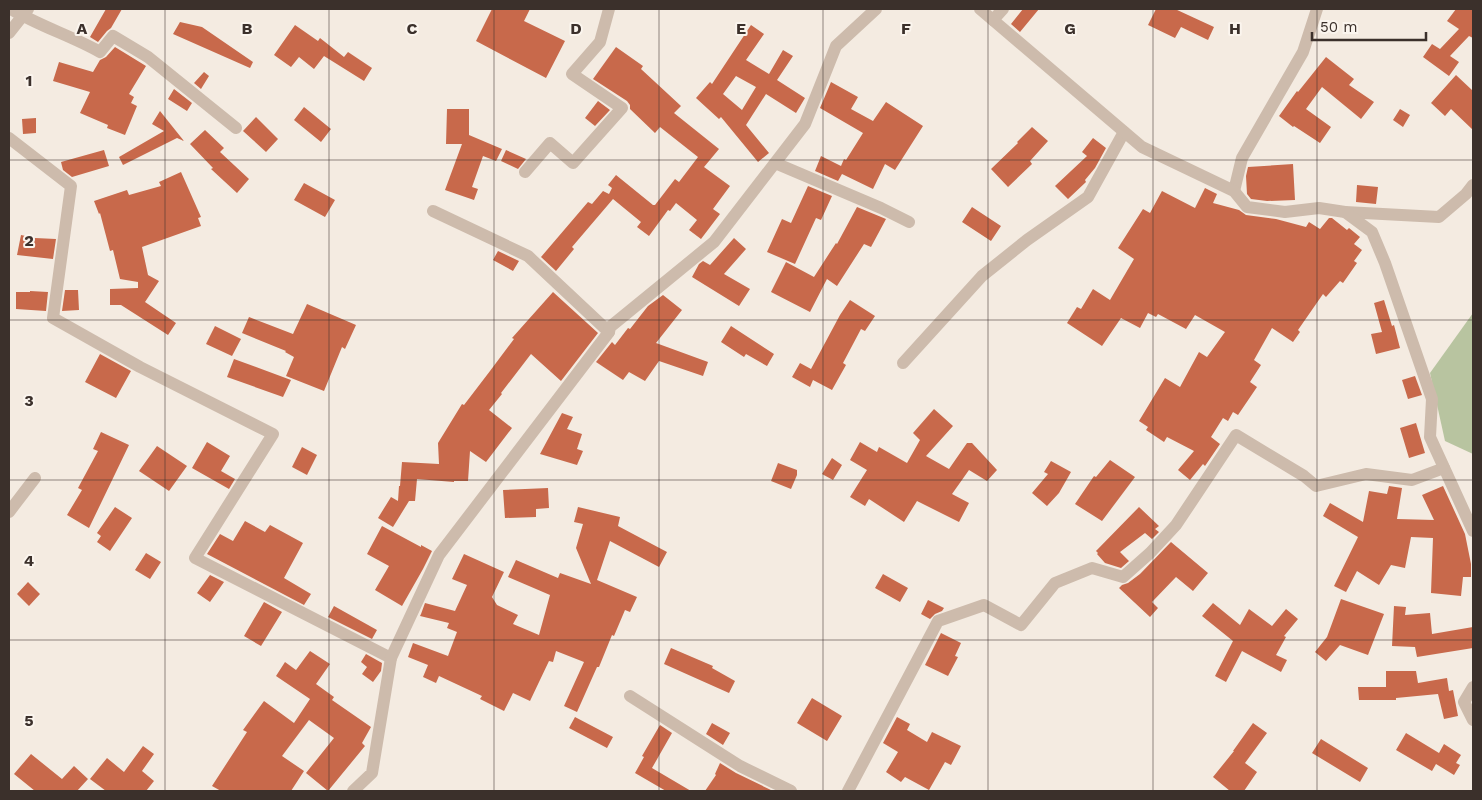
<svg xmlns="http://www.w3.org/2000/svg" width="1482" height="800" font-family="'Work Sans',sans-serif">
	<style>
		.green { fill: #b8c4a0 }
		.building { fill: #c8694b; fill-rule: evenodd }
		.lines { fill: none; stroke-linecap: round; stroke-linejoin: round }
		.minor { stroke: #cdbbac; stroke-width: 12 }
		.tertiary { stroke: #cdbbac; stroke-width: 12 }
		.grid { fill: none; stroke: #3b302b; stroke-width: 1; stroke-opacity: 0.55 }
		.grid-label { font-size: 16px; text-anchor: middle; font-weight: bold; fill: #3b302b; stroke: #fbf5ee; stroke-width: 4; stroke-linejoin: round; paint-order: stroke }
	</style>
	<rect width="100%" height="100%" fill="#f4ebe1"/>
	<path class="green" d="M1473 313V454L1445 441 1430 373Z"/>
	<path class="building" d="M106 9H122L111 28 107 31 98 42 90 37Z
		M492 9H530L524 21 565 41 546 78 476 41Z
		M1023 9H1039L1020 32 1011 24Z
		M1156 9H1175L1214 27 1208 40 1181 27 1175 38 1148 25Z
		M1456 9H1473V38L1469 36 1450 56 1459 62 1449 76 1423 57 1432 44 1440 49 1459 29 1447 21Z
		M180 22 202 27 253 62 250 68 173 34Z
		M295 25 318 41 320 38 344 57 348 52 372 68 364 81 324 56 314 69 299 57 291 67 274 55Z
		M751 25 764 34 746 60 769 74 783 50 793 56 777 80 805 98 796 113 766 94 746 125 769 153 758 162 721 117 719 119 696 98 710 82 712 84ZM736 76 756 87 742 110 723 94Z
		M115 47 146 66 129 94 134 97 131 103 137 106 125 135 107 128 108 125 80 113 90 92 53 81 59 62 93 72 100 60 106 57Z
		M616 47 643 66 641 69 681 106 674 113 719 149 704 167 730 186 713 209 720 214 701 239 689 230 697 220 676 203 670 211 668 210 649 236 637 227 641 222 613 199 572 247 574 249 556 271 541 257 588 202 592 204 603 191 609 194 612 188 608 185 616 175 653 205H655L675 179 679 182 698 157 660 127 655 133 630 109V105L627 101 593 79Z
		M1326 57 1354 79 1349 85 1374 102 1361 119 1322 87 1306 109 1331 127 1320 143 1294 126 1293 127 1279 116 1297 91 1298 92Z
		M204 72 209 76 201 89 194 83Z
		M1456 75 1473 91V130L1451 109 1445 116 1431 103Z
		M831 82 858 97 851 109 873 121 886 102 923 126 895 170 885 164 873 189 842 174 838 181 815 171 821 156 841 166 844 159 846 160 863 133 820 108Z
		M174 89 192 103 187 111 168 99Z
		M598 101 610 110 595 126 585 118Z
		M304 107 331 129 321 142 294 120Z
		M447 109H469V135L502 149 496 161 483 156 472 187 478 189 474 200 445 190 462 144H446Z
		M1400 109 1410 115 1403 127 1393 120Z
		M160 111 184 141 177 138 123 165 119 157 164 131 152 124Z
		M256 117 278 139 266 152 243 131Z
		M36 118V133L23 134 22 119Z
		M1032 127 1048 141 1030 161 1032 164 1008 187 991 169 1018 143 1017 142Z
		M205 130 224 148 220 152 249 179 237 193 211 169 213 168 190 144Z
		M1093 138 1106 148 1095 168 1085 180 1086 182 1068 199 1055 186 1087 156 1082 152Z
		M104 150 109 166 72 177 63 170 61 162Z
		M506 150 526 159 518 169 501 161Z
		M1293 164 1295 200 1267 201 1251 199 1247 194 1246 176 1248 167Z
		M181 172 201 217 198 218 201 226 142 247 148 275 159 281 145 302 176 323 168 335 121 305H110V289L138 288V282L120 279 113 250 110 251 100 213 99 214 94 201 127 190 129 195 161 186 159 182Z
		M304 183 335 200 325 217 294 200Z
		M1357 185 1378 187 1376 204 1356 202Z
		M808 186 832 196 821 220 816 218 795 264 767 252 782 219 791 223Z
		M1205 188 1217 194 1213 203 1239 210 1246 215 1276 219 1306 227 1309 222 1320 229 1329 218H1332L1347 230 1349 228 1360 237 1354 244 1362 250 1354 261 1357 263 1343 283 1340 281 1326 297 1323 294 1298 330 1300 332 1293 342 1272 328 1254 360 1261 365 1250 382 1257 387 1238 415 1233 412 1228 421 1223 418 1211 437 1220 444 1205 466 1203 464 1190 480 1178 470 1194 451 1167 437 1164 442 1146 430 1148 427 1139 421 1165 378 1180 387 1199 352 1207 357 1225 332 1195 315 1186 329 1158 314 1156 317 1148 313 1140 328 1121 318 1102 346 1067 323 1077 307 1081 309 1093 289 1110 300 1134 259 1118 248 1143 209 1150 213 1162 191 1195 208Z
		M857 207 886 219 871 247 864 244 837 286 827 279 810 312 771 292 786 262 814 277 836 243 837 244Z
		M972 207 1001 226 991 241 962 222Z
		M21 235 35 238 56 239 53 259 17 255Z
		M734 238 746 249 724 274 750 289 739 306 692 277 699 264 703 261 710 265Z
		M498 251 519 261 513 271 493 260Z
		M65 290H78L79 310 62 311Z
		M30 291 48 292 46 311 16 309V292H30Z
		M553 292 598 333 561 381 531 354 501 393 502 394 489 410 512 428 486 462 470 451 468 481H454V482L417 479 415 501H409L393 527 378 518 391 497 398 501 399 486H400L402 462 439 464 438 443 462 404 464 405 490 371 514 339 512 338Z
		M663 295 682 310 656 343 708 362 703 376 659 361 645 381 629 372 623 380 596 362 612 342 615 345 628 328 630 329 648 306Z
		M850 300 875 316 865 331 861 329 843 363 846 365 832 390 813 380 810 387 792 377 800 363 811 369 840 315Z
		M1384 300 1392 326 1394 325 1400 348 1376 354 1371 334 1382 332 1374 303Z
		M307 304 356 325 345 349 342 347 324 391 286 376 294 357 285 352 286 351 242 333 249 317 293 334Z
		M215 326 241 339 232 356 206 344Z
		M731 326 774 354 767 366 746 354 744 357 721 342Z
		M100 354 131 371 116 398 85 382Z
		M234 359 291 380 283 397 227 377Z
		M1415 376 1422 395 1408 399 1402 380Z
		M934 409 953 426 926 456 949 469 967 443H972L997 470 987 481 969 470 952 494 969 503 959 522 917 501 904 522 869 499 865 506 850 497 867 470 850 460 860 442 877 452 879 447 907 463 920 440 913 433Z
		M562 413 573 417 567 429 582 434 577 449 583 451 577 465 540 454Z
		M1416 423 1425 453 1409 458 1400 428Z
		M101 432 129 445 89 528 67 515 82 490 78 488 98 451 93 449Z
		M207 442 230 456 221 471 235 479 229 489 192 468Z
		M157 446 187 466 169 491 139 471Z
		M302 447 317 455 307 475 292 467Z
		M832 458 842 465 833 480 822 474Z
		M1110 460 1135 477 1102 521 1075 504 1094 476 1096 477Z
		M1051 461 1071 472 1059 493 1047 506 1032 493 1048 474 1044 472Z
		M778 463 797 470V475L791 489 771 481Z
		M1389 486 1402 488 1397 519 1434 520 1422 495 1443 486 1465 534 1471 564V577H1463L1461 596 1431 593 1433 538 1411 537 1405 568 1391 565 1379 585 1357 571 1346 592 1334 586 1358 537 1323 516 1330 503 1363 522 1369 491 1387 494Z
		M548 488 549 508 536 509V517L505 518 503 490Z
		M115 507 132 518 110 551 97 542 101 536 97 533Z
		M578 507 620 517 618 526 667 552 659 567 610 541 597 580 637 597 630 612 625 610 614 636 612 635 599 667H597L577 712 564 706 584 662 556 651 553 662 549 661 530 701 513 693 504 711 480 699 482 696 439 676 436 683 423 677 428 665 408 657 413 643 448 656 457 632 447 628 449 623 420 616 421 614 425 603 455 611 467 585 452 579 464 554 504 572 492 597 497 605 518 615 513 624 539 635 550 595 508 577 516 560 558 578 560 573 591 584 576 548 583 524 574 522Z
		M1139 507 1159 526 1155 529 1159 532 1152 539 1145 533 1120 552 1129 561 1121 568 1105 563 1097 554 1098 553 1096 551Z
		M245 521 265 532 270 525 303 543 284 578 311 594 304 605 207 554 220 534 233 541Z
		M382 526 421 547V545L432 551 423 569 402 606 375 590 389 566 367 554Z
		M1171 542 1208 573 1193 591 1176 577 1152 602 1158 608 1150 617 1119 588 1122 585 1128 583 1140 574Z
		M146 553 161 562 150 579 135 570Z
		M883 574 908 588 900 602 875 588Z
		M210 575 224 582 210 602 197 593Z
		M28 582 40 594 29 606 17 594Z
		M1341 599 1384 614 1368 655 1340 645 1326 661 1315 652 1327 637Z
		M928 600 944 608 942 611 935 614 930 619 921 614Z
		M264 602 282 612 261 646 244 636Z
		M1213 603 1240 625 1249 609 1272 626 1286 609 1298 619 1284 636 1286 637 1276 655 1287 660 1281 672 1242 651 1226 682 1215 676 1233 641 1202 616Z
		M334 606 377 630 372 639 328 617Z
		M1394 606 1406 607 1405 615 1430 613 1432 634 1473 627V648L1417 657 1415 647 1392 646Z
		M941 633 961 643 955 656 958 657 948 676 925 665Z
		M671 648 713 666 712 668 735 681 729 693 664 664Z
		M310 651 330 664 316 684 334 697 332 700 371 727 362 743 365 746 328 791 306 773 334 738 309 720 282 756 304 771 291 791H221L212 786 247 732 243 730 264 701 294 723 310 699 276 676 285 662 296 670Z
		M366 654 382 663 381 671 373 682 362 674 367 667 361 662Z
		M1386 671H1416L1418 683 1447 678 1449 691 1453 690 1458 716 1444 719 1438 694 1396 698V700H1359L1358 687H1386Z
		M812 698 842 716 827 741 797 723Z
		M575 717 613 737 607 748 569 728Z
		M897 717 910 724 907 730 927 742 932 732 961 746 951 765 945 762 929 790 905 777 901 782 886 772 898 752 883 743Z
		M712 723 730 733 723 745 706 734Z
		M1253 723 1267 733 1245 763 1257 772 1244 791H1230L1213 777 1234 751H1233Z
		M660 725 672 733 652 768 691 791H666L635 773 644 757 642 756Z
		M1406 733 1439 753 1444 744 1461 755 1456 763 1460 765 1454 775 1436 764 1432 771 1396 750Z
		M1321 739 1368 768 1360 782 1312 753Z
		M143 746 154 754 142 771 154 781 146 791H106L90 779 107 758 124 772Z
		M31 754 62 779 74 766 88 779 77 791H35L14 774Z
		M720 763 736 773 773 791H705L716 775 715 774Z"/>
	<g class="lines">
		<path class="minor" d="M11 9C39 26 72 36 100 52L113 36 148 57 236 128
			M993 20 1003 9
			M9 33 28 9
			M9 138 71 186 53 318 140 367 273 434 195 558 391 658
			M775 163 881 208 909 222
			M525 172 550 143 573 163 622 108 572 74 600 42 609 9
			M1234 191 1242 158 1303 52 1317 9
			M433 211 528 256 609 332
			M1345 212 1439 217 1466 194 1473 185
			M903 363 982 276 1027 240 1088 197 1124 132
			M9 512 35 478
			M630 696 740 766 791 791
			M848 791 938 621 984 605 1021 625 1055 583 1092 568 1123 577 1150 553 1176 525 1236 435 1304 476 1316 486 1366 474 1412 480 1444 468"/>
		<path class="tertiary" d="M980 9 1142 147 1234 191 1247 207 1285 212 1319 208 1345 212 1372 232 1385 263 1432 399 1430 437 1473 531
			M1473 687 1464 702 1473 720
			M353 791 372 773 391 658 439 555 609 332 610 327 714 242 805 124 836 46 876 9"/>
	</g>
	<path class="grid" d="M165 9V791M329 9V791M494 9V791M659 9V791M823 9V791M988 9V791M1153 9V791M1317 9V791M9 160H1473M9 320H1473M9 480H1473M9 640H1473"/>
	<g class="grid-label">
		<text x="82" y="34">A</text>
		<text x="247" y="34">B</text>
		<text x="412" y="34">C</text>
		<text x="576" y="34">D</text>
		<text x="741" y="34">E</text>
		<text x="906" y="34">F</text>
		<text x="1070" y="34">G</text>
		<text x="1235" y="34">H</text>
		<text x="29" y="86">1</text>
		<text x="29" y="246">2</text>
		<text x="29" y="406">3</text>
		<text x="29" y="566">4</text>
		<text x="29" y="726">5</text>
	</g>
	<rect width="1482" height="800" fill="none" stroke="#3b302b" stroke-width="20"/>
	<path d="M1312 32v8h114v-8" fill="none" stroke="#3b302b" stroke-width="2.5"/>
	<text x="1320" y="32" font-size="15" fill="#3b302b" stroke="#fbf5ee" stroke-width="4" paint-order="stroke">50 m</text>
</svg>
